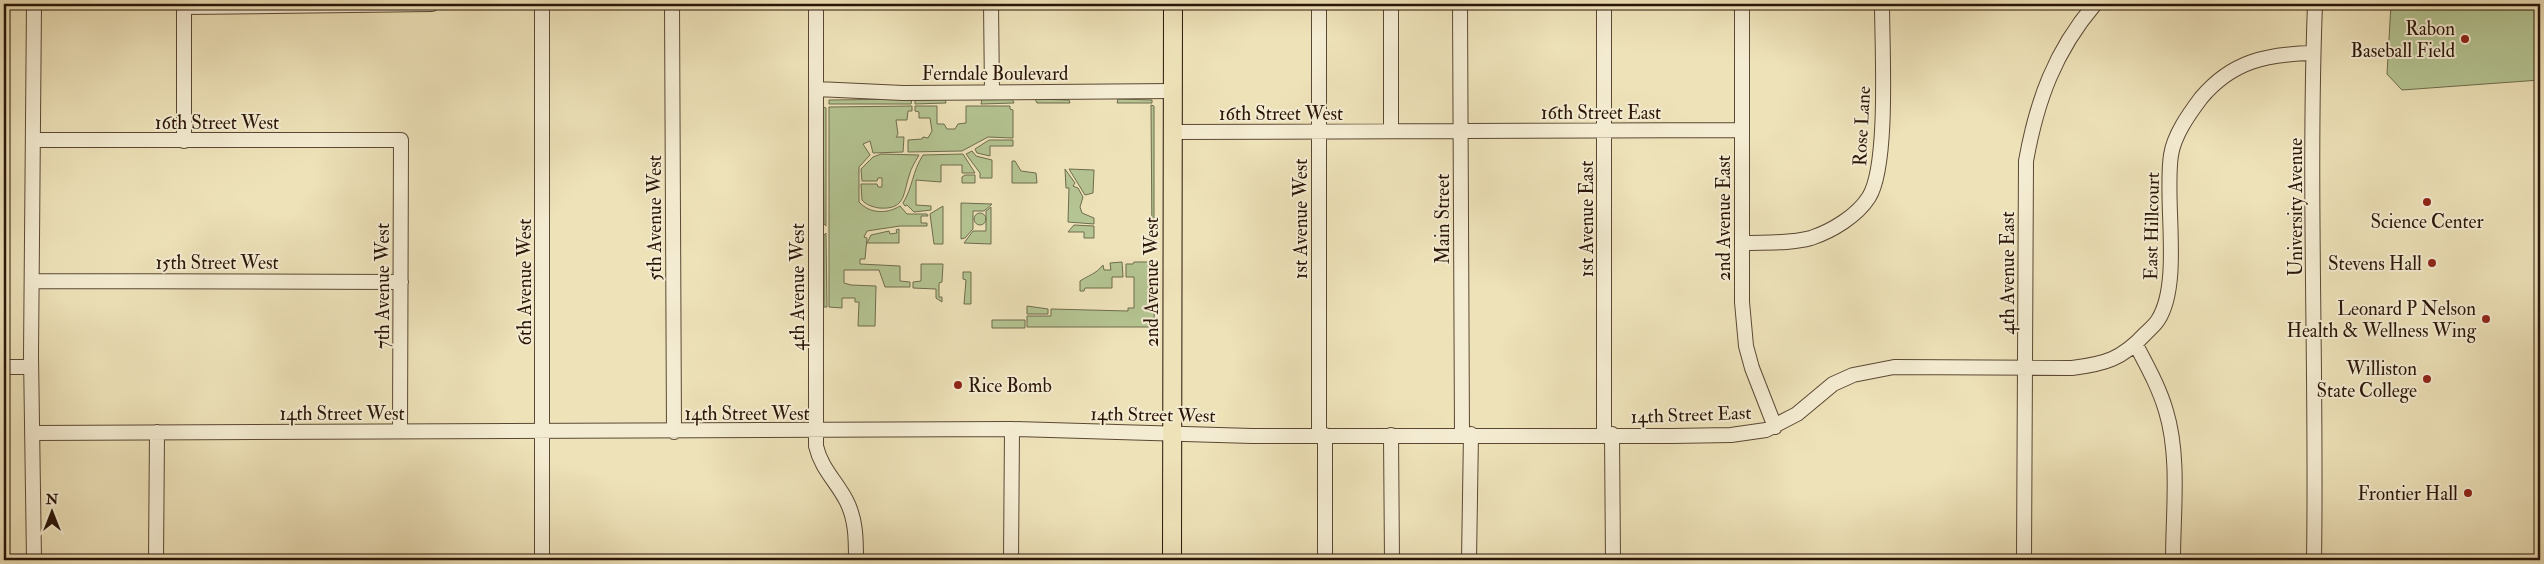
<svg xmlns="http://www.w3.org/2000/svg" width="2544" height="564" font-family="'IM FELL Double Pica',serif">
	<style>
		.green { fill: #b4c492; stroke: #6f6c4d }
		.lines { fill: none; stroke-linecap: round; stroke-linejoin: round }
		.minor-casing { stroke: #5b4834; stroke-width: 16 }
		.major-casing { stroke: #2a1508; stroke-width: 20 }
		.minor { stroke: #f4ecd2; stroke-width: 14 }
		.major { stroke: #eee2b9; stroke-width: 18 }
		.poi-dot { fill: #8f2418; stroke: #f4ecd2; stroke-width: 2 }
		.labels { text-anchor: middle; stroke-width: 4; stroke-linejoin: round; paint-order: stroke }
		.poi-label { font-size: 19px; fill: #2a1508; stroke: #f4ecd2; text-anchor: end }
		.street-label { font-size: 19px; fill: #2a1508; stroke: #f4ecd2 }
	</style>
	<rect width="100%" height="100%" fill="#eee2b9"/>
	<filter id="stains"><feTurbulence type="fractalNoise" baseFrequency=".004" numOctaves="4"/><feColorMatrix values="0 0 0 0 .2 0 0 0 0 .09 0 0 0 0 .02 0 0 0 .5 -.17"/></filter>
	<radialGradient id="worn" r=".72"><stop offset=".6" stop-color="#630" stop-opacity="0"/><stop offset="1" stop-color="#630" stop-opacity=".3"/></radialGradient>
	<path class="green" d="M2391 4H2540V80L2402 90 2387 74Z
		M912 99 911 104H829V100Z
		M945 99 946 103 915 104V100Z
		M982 99H1012L1014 103 981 104Z
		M1035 99 1069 100 1070 103H1037Z
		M1118 99 1152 100V103H1117Z
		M1151 105 1154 106V243L1152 242Z
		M912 106V111H908L907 120H896L898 134 896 137H904L903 152 873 153 870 141 863 144 870 155 859 167V202C870 214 887 214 900 206L907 214H927L928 216H921V223H927V226H900L867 231 864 237 867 238 865 259H860V264L900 266V281L910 282V287H885L879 270H844V283L851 285 876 286 875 326H858L859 302H855V298H842V308L829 307V107Z
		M915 106H937V124H944L947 129H955L958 124 966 123V106H1010V109L1013 110V138L988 137 962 151 908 152V140L922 139 923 137 928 138 932 131 930 118H919V112L915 111Z
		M823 107 826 108V226L824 224Z
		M989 140H1013V146H990V156L977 153 975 149Z
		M972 151 976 156 992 160V178H980V173L966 154Z
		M881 154 919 155C915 162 911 168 909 176 903 195 905 210 879 208 873 207 866 205 862 200L861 184H877L878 187H882V178H878L877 181H862L861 169 873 157Z
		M963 154 975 173H962V165H941V182L916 180V205L931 206V210L914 212 907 205 905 206 903 203C913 187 912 172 923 155Z
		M1012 161H1015L1021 171 1036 173 1037 183H1012Z
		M1065 169 1075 183 1073 186 1078 188 1083 197 1080 207 1082 213 1094 218V224L1068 222 1069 188H1066Z
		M1069 169 1094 170 1093 193 1085 195Z
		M965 175H975V183H962V177Z
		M961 203 992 204 984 211H973V229L965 238 961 239Z
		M943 206V244H934L930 214Z
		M991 207V244L964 243 973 231H986V211Z
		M974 219a6 6 0 1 1 12 0a6 6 0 1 1-12 0Z
		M1074 225 1094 226V238H1084V232H1068Z
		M899 229V243H867L871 235 889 231 890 234 897 233 896 230Z
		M826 233 827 307H824V235Z
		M1122 262 1123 277H1112V288H1085L1084 291H1080V281C1089 275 1096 274 1103 265L1104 270H1111L1110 263Z
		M1134 262H1155L1154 325 1150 327H1027V316H1051V309L1128 311V308H1134V277H1126V264H1133Z
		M921 264H943L942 282 939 283V297H942V302L936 298V289L913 288V282L921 281Z
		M963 272H971V304H964L966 280 963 279Z
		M1027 306 1048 309V314H1027Z
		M992 320H1025V328H992Z"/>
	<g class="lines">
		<defs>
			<path id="minor" d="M34 4 31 355 34 560
				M184 4V141
				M672 4 674 432
				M816 4V446C821 468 836 481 846 500 856 519 856 539 856 560
				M991 4 992 92
				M1319 4V435
				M1391 4V131
				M1460 4 1462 434
				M1604 4V434
				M1742 4V302L1746 346 1752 368 1775 427
				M184 7 432 4
				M817 89 903 93 1173 91
				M1171 132 1741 130
				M33 140H401L400 431
				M1742 243C1764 242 1789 244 1811 238 1832 231 1857 216 1869 197 1889 165 1882 46 1882 4
				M32 281 401 282
				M2136 345C2147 366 2159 387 2166 411 2180 457 2173 512 2173 560
				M4 367H31
				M32 433 1012 429 1252 436H1672L1731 435 1766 430 1797 414 1833 384 1853 375 1894 367 2072 368C2105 364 2122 359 2145 334 2149 330 2155 325 2158 320 2182 283 2164 200 2171 155 2174 135 2189 114 2201 98 2232 61 2267 54 2313 53
				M1612 434 1613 560
				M1391 435 1392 560
				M156 560 157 432
				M542 560V4
				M1011 560 1012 429
				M1325 560V435
				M1469 560 1471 434
				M2024 560 2026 161C2037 100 2055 51 2095 4
				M2314 560C2317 375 2308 189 2315 4"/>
			<path id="major" d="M1172 560 1173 4"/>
		</defs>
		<use href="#minor" class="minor-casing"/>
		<use href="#major" class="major-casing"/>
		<use href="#minor" class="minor"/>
		<use href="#major" class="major"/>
	</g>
	<g class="poi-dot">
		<circle cx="2465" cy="39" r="5"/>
		<circle cx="2427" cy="202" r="5"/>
		<circle cx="2432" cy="263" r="5"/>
		<circle cx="2486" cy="319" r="5"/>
		<circle cx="2427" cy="379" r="5"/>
		<circle cx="958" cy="385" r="5"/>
		<circle cx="2468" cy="493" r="5"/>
	</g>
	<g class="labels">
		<g class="poi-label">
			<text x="2455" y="35">Rabon<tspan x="2455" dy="22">Baseball Field</tspan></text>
			<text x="2427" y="228" text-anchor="middle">Science Center</text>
			<text x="2422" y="270">Stevens Hall</text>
			<text x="2476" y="315">Leonard P Nelson<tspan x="2476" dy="22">Health &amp; Wellness Wing</tspan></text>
			<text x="2417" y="375">Williston<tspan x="2417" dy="22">State College</tspan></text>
			<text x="968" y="392" text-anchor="start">Rice Bomb</text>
			<text x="2458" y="500">Frontier Hall</text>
		</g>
		<g class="street-label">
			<text x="995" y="80">Ferndale Boulevard</text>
			<text x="1601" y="119">16th Street East</text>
			<text x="1281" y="120">16th Street West</text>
			<text x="217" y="129">16th Street West</text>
			<text transform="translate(1861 126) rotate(-87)" y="7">Rose Lane</text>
			<text transform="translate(2295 207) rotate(-90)" y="7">University Avenue</text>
			<text transform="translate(654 218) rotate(-90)" y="7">5th Avenue West</text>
			<text transform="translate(1723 218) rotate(-90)" y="7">2nd Avenue East</text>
			<text transform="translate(1300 219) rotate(-90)" y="7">1st Avenue West</text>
			<text transform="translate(1442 219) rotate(-90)" y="7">Main Street</text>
			<text transform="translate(1586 219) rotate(-90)" y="7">1st Avenue East</text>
			<text transform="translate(2151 226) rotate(-89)" y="7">East Hillcourt</text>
			<text x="217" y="269">15th Street West</text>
			<text transform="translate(2007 273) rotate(-90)" y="7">4th Avenue East</text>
			<text transform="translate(524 282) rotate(-90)" y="7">6th Avenue West</text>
			<text transform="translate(1151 282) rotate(-90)" y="7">2nd Avenue West</text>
			<text transform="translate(382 286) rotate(-90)" y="7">7th Avenue West</text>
			<text transform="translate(797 287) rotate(-90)" y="7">4th Avenue West</text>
			<text x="342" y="420">14th Street West</text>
			<text x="747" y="420">14th Street West</text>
			<text transform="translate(1153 414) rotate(1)" y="7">14th Street West</text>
			<text transform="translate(1691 414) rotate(-2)" y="7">14th Street East</text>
		</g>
	</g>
	<rect width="2544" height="564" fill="none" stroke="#eee2b9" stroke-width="20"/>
	<rect x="5" y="5" width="2534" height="554" fill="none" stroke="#2a1508" stroke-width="2.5"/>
	<rect x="10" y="10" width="2524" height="544" fill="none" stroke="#2a1508"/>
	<g transform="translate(52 512)" stroke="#f4ecd2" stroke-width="4" paint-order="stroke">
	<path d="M0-4L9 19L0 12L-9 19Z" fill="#2a1508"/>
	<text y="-8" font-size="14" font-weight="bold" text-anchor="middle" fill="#2a1508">N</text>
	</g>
	<rect width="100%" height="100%" filter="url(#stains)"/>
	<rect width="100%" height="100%" fill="url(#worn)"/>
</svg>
